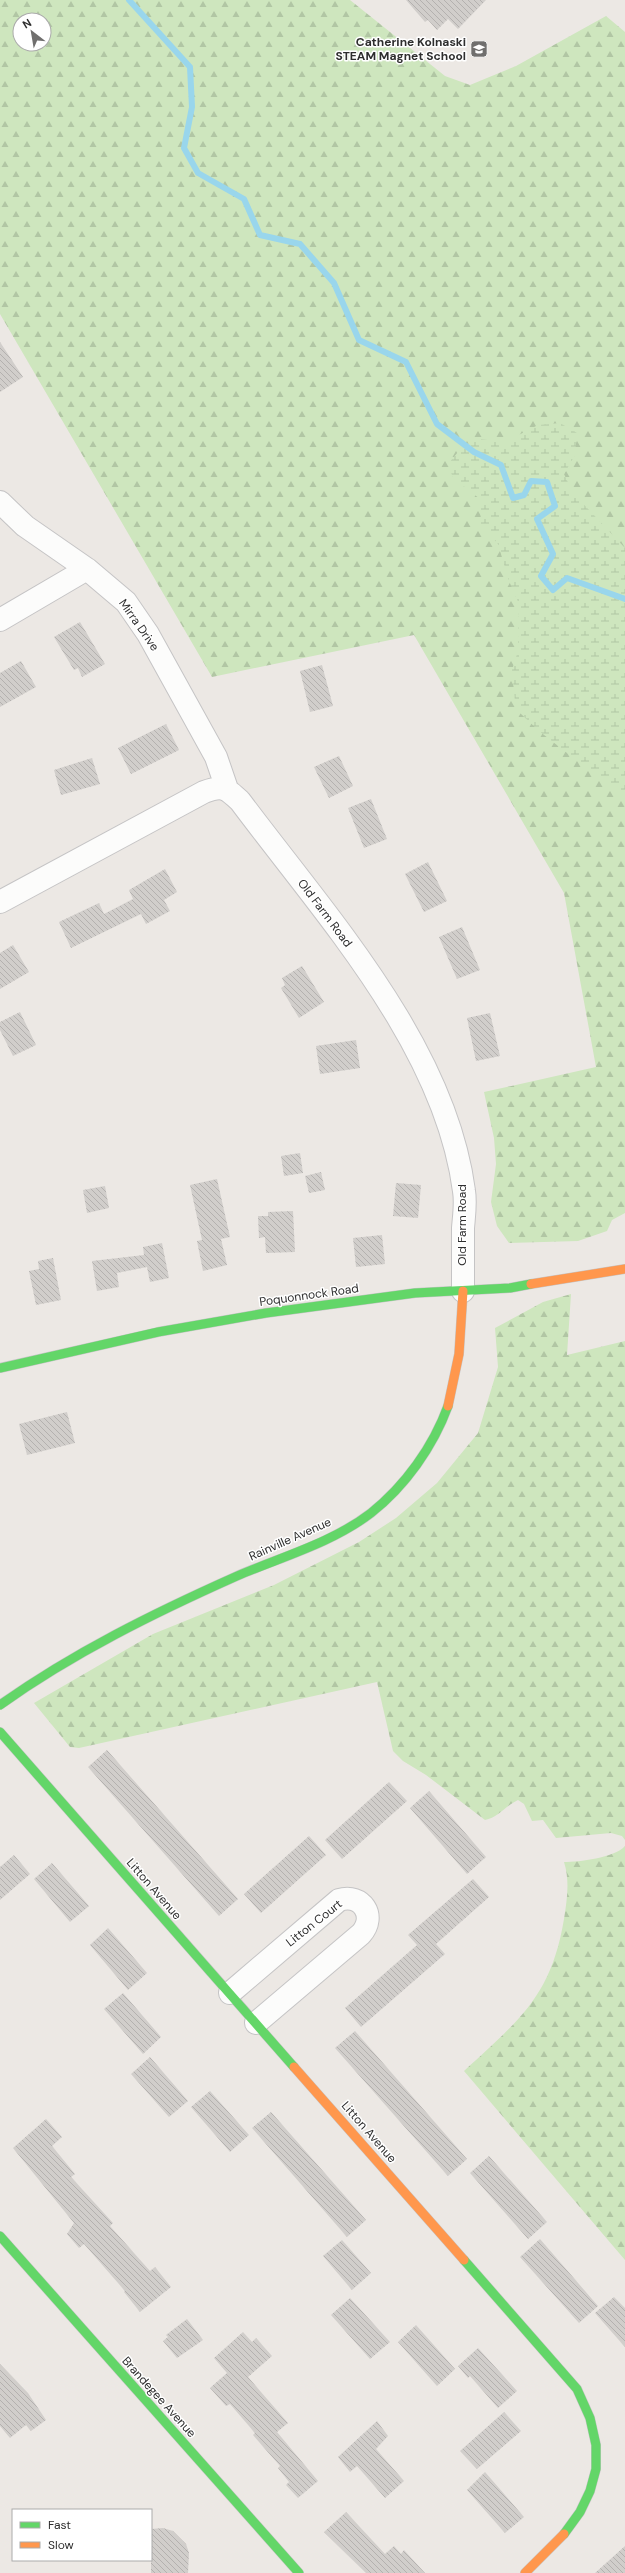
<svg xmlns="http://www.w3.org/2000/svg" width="625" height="2573" font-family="'DM Sans',sans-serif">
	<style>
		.forest { fill: url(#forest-firs); fill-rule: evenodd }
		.wetland { fill: url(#wetland-marsh) }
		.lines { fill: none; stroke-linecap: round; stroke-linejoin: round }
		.stream { stroke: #99d6ec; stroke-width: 6 }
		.building { fill: url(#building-back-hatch) }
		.street-casing { stroke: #c5c4c5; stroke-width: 24 }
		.fast-casing { stroke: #c5c4c5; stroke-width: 10 }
		.slow-casing { stroke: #c5c4c5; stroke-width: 10 }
		.street { stroke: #fcfcfb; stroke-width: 22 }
		.fast { stroke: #63d668; stroke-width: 9 }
		.slow { stroke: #ff974d; stroke-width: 9 }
		.labels { text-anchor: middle; stroke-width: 3; stroke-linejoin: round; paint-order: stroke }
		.poi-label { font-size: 12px; font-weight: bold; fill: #2e2e2e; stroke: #fff; text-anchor: end }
		.street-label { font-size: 12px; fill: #2e2e2e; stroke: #fff }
	</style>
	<defs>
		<pattern id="forest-firs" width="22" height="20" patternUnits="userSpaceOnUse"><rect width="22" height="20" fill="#cee6be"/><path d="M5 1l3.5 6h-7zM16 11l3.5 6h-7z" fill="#b1c6a4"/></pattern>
		<pattern id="wetland-marsh" width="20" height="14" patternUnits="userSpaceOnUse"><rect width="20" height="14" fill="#cee6be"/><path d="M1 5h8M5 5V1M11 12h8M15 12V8" fill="none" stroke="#b1c6a4"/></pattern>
		<pattern id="building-back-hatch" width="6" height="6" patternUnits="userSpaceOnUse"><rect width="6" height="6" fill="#d1cecb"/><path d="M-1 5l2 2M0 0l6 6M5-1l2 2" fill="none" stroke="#b4b1af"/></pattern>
	</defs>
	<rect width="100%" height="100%" fill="#ece8e4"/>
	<path class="forest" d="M0 0H350L445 76 470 85 516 66 606 16 625 32V1213L612 1220 607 1231 578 1241 509 1243 497 1226 491 1202 496 1164 494 1138 484 1092 596 1067 564 893 414 635 212 677 0 314ZM20 20H44V44H20Z
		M571 1294 567 1355 625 1341V1840L622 1836 611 1833 556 1838 543 1820 532 1821 524 1804 518 1800C505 1806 498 1818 485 1820L426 1775 403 1761 393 1751 377 1682 79 1748 70 1747 34 1703 153 1634 274 1585 359 1542 396 1518 437 1483 478 1433 498 1367 495 1328 543 1302Z
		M625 1846V2260L464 2071C519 2020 551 1997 564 1919 567 1900 570 1881 564 1862 579 1862 614 1858 625 1846Z"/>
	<path class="wetland" d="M560 423 577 433 575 455 564 474 573 493 625 548V794L599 778 539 731 520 713 515 702 512 670 518 651 519 604 509 581 498 544 481 524 480 499 453 478 448 464 463 446 479 439 505 442 538 425Z"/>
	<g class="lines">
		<path class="stream" d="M129 0 190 67 192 107 184 148 198 173 244 199 260 235 300 244 334 283 359 340 406 362 437 424 474 452 501 465 513 498 524 495 531 481 547 482 555 506 537 519 553 554 541 576 553 590 567 578 625 599"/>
	</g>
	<path class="building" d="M406 0H486L458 29 448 19 437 30 428 20 425 22Z
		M0 342 23 377 0 392Z
		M80 622 105 664 82 677 78 668 74 670 54 637Z
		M21 661 36 687 0 707V673Z
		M322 665 333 706 310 712 300 671Z
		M166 724 179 750 131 774 118 748Z
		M339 756 353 786 329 798 314 767Z
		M92 758 100 784 61 795 54 770Z
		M371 799 387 839 364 848 348 808Z
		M428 862 447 901 424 912 405 874Z
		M165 869 177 892 164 900 170 911 146 924 141 914 71 948 59 922 99 903 104 914 133 899 129 890Z
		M462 927 480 970 457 979 439 937Z
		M13 945 29 972 0 989V953Z
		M302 966 324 1002 299 1018 281 988 285 985 282 978Z
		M20 1012 36 1045 13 1056 0 1030V1022Z
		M490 1013 500 1056 476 1061 467 1018Z
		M356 1040 360 1068 320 1074 316 1046Z
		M300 1153 303 1173 284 1176 281 1156Z
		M321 1172 325 1190 309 1193 305 1176Z
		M217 1179 230 1237 221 1239 227 1265 203 1271 197 1241 202 1240 190 1185Z
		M396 1183 421 1185 418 1218 393 1216Z
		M105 1186 109 1208 87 1213 83 1190Z
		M293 1211 295 1252 266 1253 265 1237 259 1238 258 1216H268V1212Z
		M382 1235 385 1264 356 1267 353 1238Z
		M162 1243 169 1278 150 1282 147 1267 117 1273 119 1287 97 1291 92 1261 144 1255 143 1247Z
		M53 1258 61 1300 36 1305 29 1271 39 1269 38 1261Z
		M67 1412 75 1443 27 1455 19 1424Z
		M107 1750 238 1899 219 1916 88 1767Z
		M389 1782 407 1801 342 1859 325 1840Z
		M429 1791 486 1857 467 1874 410 1808Z
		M309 1836 326 1855 261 1913 244 1894Z
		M14 1855 30 1874 0 1900V1867Z
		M52 1863 89 1906 70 1922 34 1879Z
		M473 1879 489 1897 436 1944 445 1954 361 2027 345 2008 417 1945 408 1935Z
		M108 1928 147 1973 128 1990 90 1945Z
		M123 1993 161 2037 143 2054 104 2009Z
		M355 2031 467 2159 448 2176 335 2048Z
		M150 2057 188 2101 169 2117 131 2074Z
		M210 2091 249 2135 230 2152 191 2107Z
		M271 2112 366 2220 347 2237 252 2128Z
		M46 2119 62 2137 52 2146 75 2174 71 2177 113 2223 110 2226 150 2271 155 2267 171 2287 140 2312 124 2292 125 2291 84 2244 79 2248 67 2234 74 2223 13 2148Z
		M489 2156 547 2222 528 2239 470 2173Z
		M540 2239 598 2306 579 2323 520 2257Z
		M342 2240 371 2273 352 2290 323 2256Z
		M614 2297 625 2308V2347L595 2313Z
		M350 2298 390 2342 370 2359 331 2315Z
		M187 2319 203 2340 177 2358 163 2341 168 2337 166 2335Z
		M416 2325 455 2369 437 2386 398 2342Z
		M243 2332 252 2342 256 2338 272 2356 248 2377 288 2423 277 2432 318 2481 298 2498 286 2485 289 2482 278 2468 280 2466 253 2435 255 2433 230 2404 226 2406 210 2388 227 2373 214 2358Z
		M478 2348 517 2391 498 2408 470 2376 468 2378 458 2366Z
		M0 2364 28 2393 46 2420 31 2431 26 2425 10 2438 0 2426Z
		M504 2412 521 2431 477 2469 460 2451Z
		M377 2421 388 2436 376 2449 404 2481 385 2498 357 2466 350 2472 338 2457Z
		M485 2472 524 2517 505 2533 467 2490Z
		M346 2512 385 2554 394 2546 401 2554 404 2550 425 2573H366L324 2532Z
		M163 2528 173 2531 186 2544 189 2553 188 2573H151V2529Z
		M625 2546V2573H595Z"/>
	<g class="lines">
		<defs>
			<path id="street" d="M0 502 25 526 87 569 126 602 148 634 216 757 227 789
				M0 620 87 569
				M0 902 204 792C223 785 226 788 240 801 325 915 445 1045 464 1191 466 1203 464 1216 463 1228 463 1249 463 1270 463 1291
				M230 1993 339 1900C362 1893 377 1916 361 1934L256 2023"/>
			<path id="fast" d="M0 1368 158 1332 266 1313 415 1293 510 1288 531 1284
				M0 1705C73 1653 154 1613 237 1576 281 1557 332 1543 371 1513 405 1486 433 1447 448 1406
				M0 1732 294 2067
				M0 2236 299 2573
				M464 2260 577 2389 590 2418 596 2445V2469L590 2491 580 2512 564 2534"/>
			<path id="slow" d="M531 1284 625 1269
				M448 1406 459 1354 463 1291
				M294 2067 464 2260
				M525 2573 564 2534"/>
		</defs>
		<use href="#street" class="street-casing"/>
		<use href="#fast" class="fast-casing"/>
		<use href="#slow" class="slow-casing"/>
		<use href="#street" class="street"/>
		<use href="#fast" class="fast"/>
		<use href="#slow" class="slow"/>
	</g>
	<defs>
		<symbol id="school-square" viewBox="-11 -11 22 22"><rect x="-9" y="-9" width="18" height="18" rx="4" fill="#706f6e" stroke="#fff"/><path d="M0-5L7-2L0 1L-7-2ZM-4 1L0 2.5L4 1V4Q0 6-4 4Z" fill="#fff"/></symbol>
	</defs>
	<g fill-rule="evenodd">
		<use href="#school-square" x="469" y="39" width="20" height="20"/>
	</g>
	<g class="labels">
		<g class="poi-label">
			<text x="466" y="46">Catherine Kolnaski<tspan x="466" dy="14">STEAM Magnet School</tspan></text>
		</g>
		<g class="street-label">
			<text transform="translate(139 625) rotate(55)" y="4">Mirra Drive</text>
			<text transform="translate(325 913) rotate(53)" y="4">Old Farm Road</text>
			<text transform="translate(462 1225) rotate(-90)" y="4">Old Farm Road</text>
			<text transform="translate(309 1295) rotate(-8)" y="4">Poquonnock Road</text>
			<text transform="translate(290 1539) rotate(-24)" y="4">Rainville Avenue</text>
			<text transform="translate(154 1889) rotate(49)" y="4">Litton Avenue</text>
			<text transform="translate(314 1923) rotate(-38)" y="4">Litton Court</text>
			<text transform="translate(369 2132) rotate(49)" y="4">Litton Avenue</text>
			<text transform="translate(159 2397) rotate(48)" y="4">Brandegee Avenue</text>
		</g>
	</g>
	<rect x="12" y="2509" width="140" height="52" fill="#ffffff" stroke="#ababab"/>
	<rect x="20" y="2522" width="20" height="6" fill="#63d668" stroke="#ababab"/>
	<text x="48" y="2529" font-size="12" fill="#2e2e2e">Fast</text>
	<rect x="20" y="2542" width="20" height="6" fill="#ff974d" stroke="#ababab"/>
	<text x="48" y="2549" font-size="12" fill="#2e2e2e">Slow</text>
	<g transform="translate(32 32) rotate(329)"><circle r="19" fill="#ffffff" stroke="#ababab"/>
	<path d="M0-3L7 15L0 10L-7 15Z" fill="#706f6e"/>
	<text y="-6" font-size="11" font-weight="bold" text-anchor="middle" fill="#2e2e2e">N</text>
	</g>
</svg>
